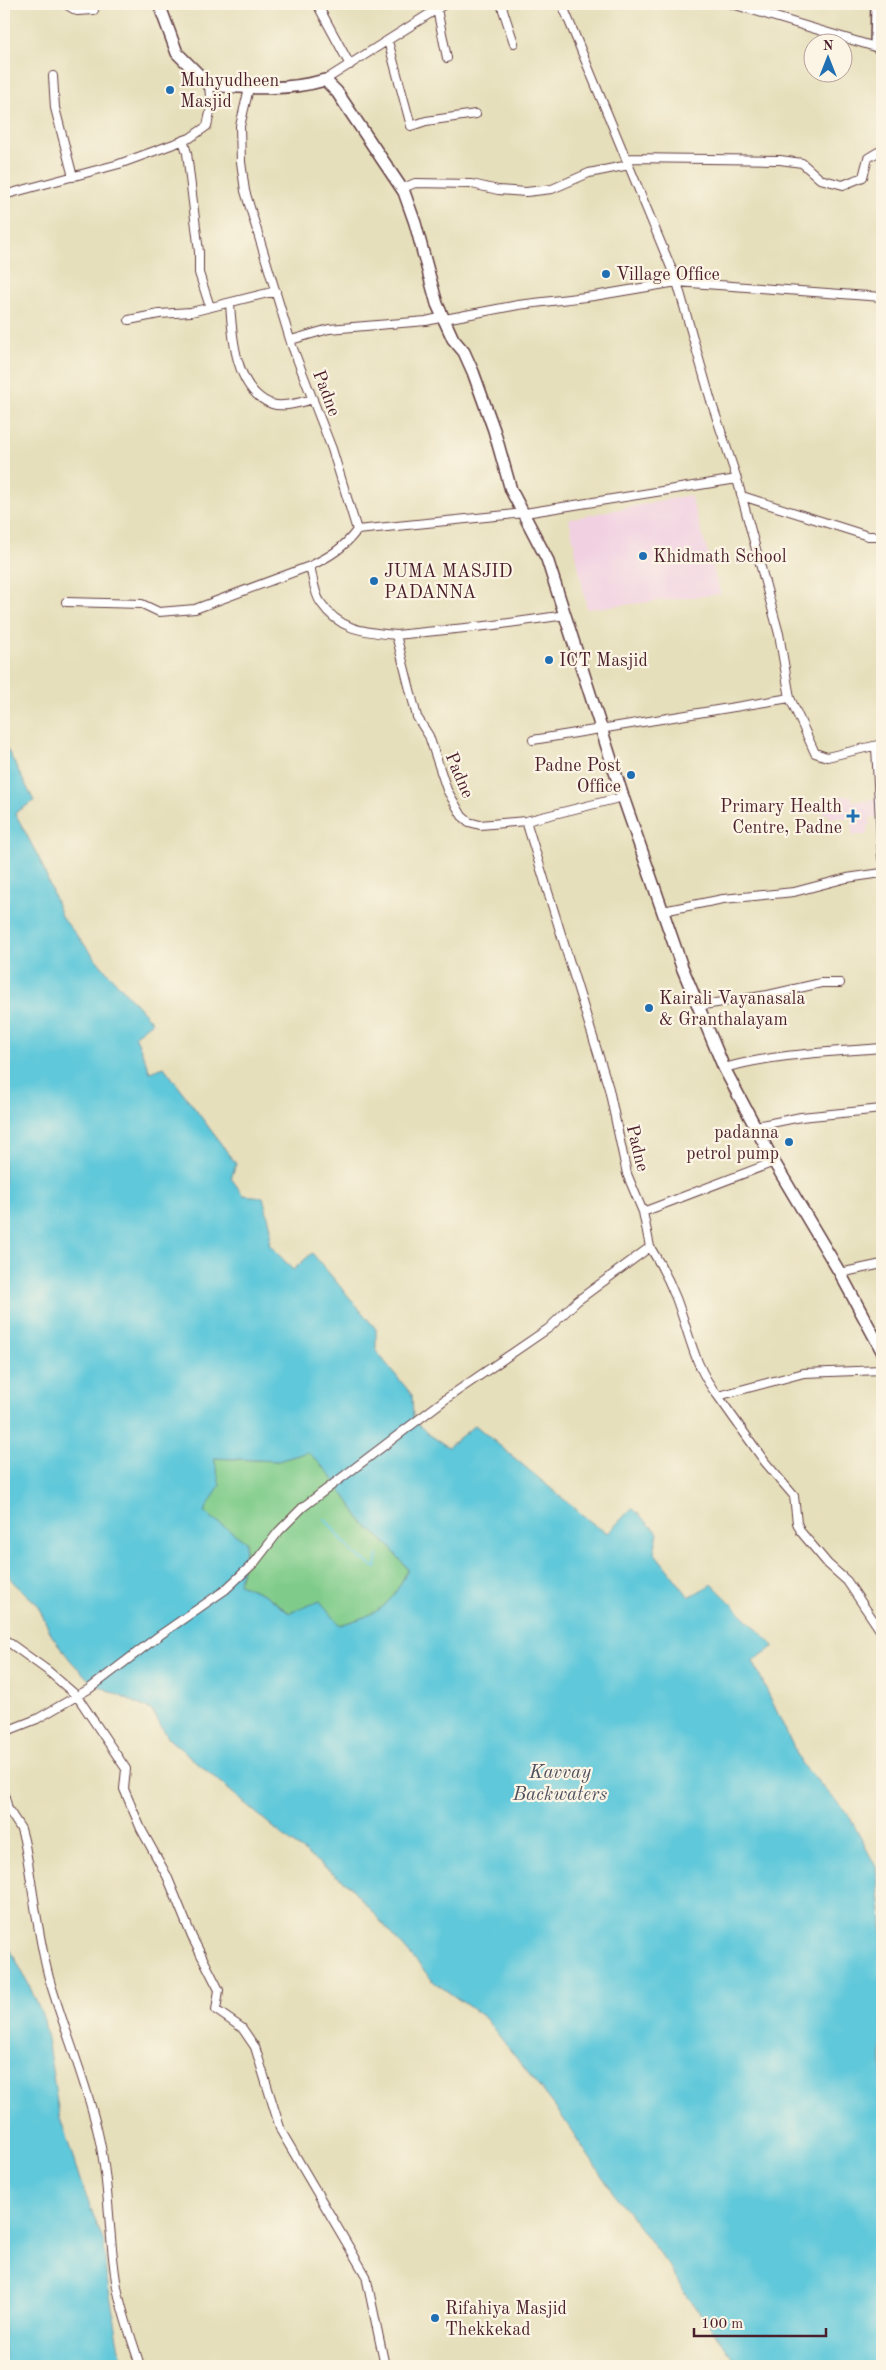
<svg xmlns="http://www.w3.org/2000/svg" width="886" height="2370" font-family="'Old Standard TT',serif">
	<style>
		.built { fill: #f1d0e2 }
		.green { fill: #7fcc8a; stroke: #64765a }
		.water { fill: #5fc8da; stroke: #547482; fill-rule: evenodd }
		.lines { fill: none; stroke-linecap: round; stroke-linejoin: round }
		.stream { stroke: #5fc8da; stroke-width: 2.5 }
		.street-casing { stroke: #613c41; stroke-width: 10 }
		.secondary-casing { stroke: #613c41; stroke-width: 14 }
		.street { stroke: #fff; stroke-width: 8 }
		.secondary { stroke: #fff; stroke-width: 11 }
		.poi-dot { fill: #1f6fb2; stroke: #fcf5e5; stroke-width: 2 }
		.labels { text-anchor: middle; stroke-width: 4.5; stroke-linejoin: round; paint-order: stroke }
		.poi-label { font-size: 18px; fill: #4a1f2b; stroke: #fcf5e5; text-anchor: start }
		.street-label { font-size: 18px; fill: #4a1f2b; stroke: #fcf5e5 }
		.water-label { font-size: 19px; font-style: italic; fill: #505260; stroke: #fcf5e5 }
	</style>
	<rect width="100%" height="100%" fill="#fcf5e5"/>
	<filter id="ink" filterUnits="userSpaceOnUse"><feTurbulence type="fractalNoise" baseFrequency=".02" numOctaves="2"/><feDisplacementMap in="SourceGraphic" scale="10" xChannelSelector="R" yChannelSelector="G"/><feConvolveMatrix kernelMatrix="1 2 1 2 8 2 1 2 1" color-interpolation-filters="sRGB"/></filter>
	<filter id="wash" filterUnits="userSpaceOnUse"><feTurbulence type="fractalNoise" baseFrequency=".0096" numOctaves="4" result="noise"/><feDisplacementMap in="SourceGraphic" scale="20" xChannelSelector="R" yChannelSelector="G"/><feGaussianBlur stdDeviation="1.12" result="paint"/><feColorMatrix in="noise" values="0 0 0 0 0 0 0 0 0 0 0 0 0 0 0 0 0 1.4 0 .05"/><feComposite in="paint" operator="in"/></filter>
	<g filter="url(#wash)">
		<rect width="100%" height="100%" fill="#e6dfbb"/>
		<path class="built" d="M690 495 721 594 587 609 569 519Z
			M840 796H852V801H870L871 799H876V818H870V825L867 826V835H852V818H829V814H823V805H829V800L840 801Z"/>
		<path class="green" d="M308 1452 329 1473 364 1524 388 1545 408 1569C390 1607 381 1613 340 1625L320 1602 290 1613 266 1595 239 1584 245 1554 246 1542 204 1512 219 1485 214 1458 278 1461Z"/>
		<path class="water" d="M4 743 34 801 15 813 41 862 61 916 100 964 152 1022 135 1035 150 1072 164 1067 236 1164 231 1178 243 1195 263 1197 271 1228 269 1244 293 1270 312 1253 376 1329V1351L412 1395 413 1419 427 1433 448 1447 475 1425 597 1527 608 1533 632 1508 658 1533 654 1552 689 1597 712 1584 774 1646 753 1661 801 1763 848 1814 876 1867 882 1920V2366H739L682 2289 670 2268 612 2191 561 2115 485 2018 434 1982 348 1884 293 1844 169 1739 151 1710 92 1683 71 1661 52 1636 37 1604 13 1582 4 1569ZM308 1452 329 1473 364 1524 388 1545 408 1569C390 1607 381 1613 340 1625L320 1601 289 1613 266 1595 239 1584 246 1542 204 1512 220 1485 214 1458 278 1461Z
			M4 1937 29 1985 44 2020 59 2114 80 2180 104 2243 106 2274 123 2366H4Z"/>
		<g class="lines">
			<path class="stream" d="M325 1519 353 1553 376 1568 378 1555"/>
		</g>
	</g>
	<g filter="url(#ink)">
		<g class="lines">
			<defs>
				<path id="street" d="M65 4 77 11 94 10
					M317 4 350 65
					M501 4 514 43
					M562 4 677 282 711 401 737 479 779 634 790 698 815 753 827 757 882 744
					M732 4 882 49
					M437 9 447 58
					M388 41 411 126 426 121 476 114
					M53 76 55 108 73 177
					M325 80 445 4
					M183 140 187 153 199 252V273L210 307
					M627 158 780 160 802 163 820 179 843 185 863 177 868 158 878 152 882 153
					M401 189 415 183 472 184 498 190 526 192 552 189 589 173 629 165
					M4 195 119 164 190 138 207 126 211 108 209 85
					M230 303C232 335 235 391 272 404 283 408 302 402 313 399
					M445 319 518 305 594 296 677 282 882 297
					M129 320 159 314 191 312 276 291
					M291 340 329 329 426 321 444 317
					M742 496 868 536H882
					M357 530 525 513 737 479
					M66 602 142 604 159 612 195 609 310 566
					M396 635 495 625 566 615
					M533 740 790 698
					M876 747 882 858
					M526 821 623 797
					M663 911 723 899 794 892 847 878 882 873
					M697 1006 768 995 821 983H840
					M724 1068C775 1054 829 1052 882 1048
					M756 1126 801 1117 882 1109
					M643 1212 774 1162
					M650 1247C660 1263 669 1280 676 1298 689 1332 694 1367 718 1396L804 1373 882 1370
					M840 1273 882 1264
					M718 1396 765 1462 794 1496 797 1523 801 1532 828 1564 847 1581 882 1633
					M4 1639 47 1670 77 1696 126 1769 124 1789 141 1829 167 1876 192 1937 219 1990 216 2010 242 2028 255 2047 281 2131 366 2276 385 2366
					M4 1732 37 1719 89 1689 160 1635 225 1590 255 1562 279 1531 303 1507 447 1398 549 1328 577 1301 650 1247 643 1212 627 1174 609 1089 526 821 480 825 469 822 462 816 447 790 429 736 417 717 396 635C366 632 340 631 321 603 314 594 313 577 310 566 329 557 344 548 357 530L332 449 292 346 245 191 241 162 240 126 249 88
					M4 1793 8 1809 21 1829 24 1840C33 1886 37 1933 49 1978 64 2030 86 2080 98 2133 110 2184 108 2235 117 2287 122 2314 132 2339 140 2366"/>
				<path id="secondary" d="M159 4 177 53 209 85C247 88 288 91 325 80L337 92 404 192 415 223 437 304 453 339 464 352 473 372 494 430 511 490 547 559 623 797 682 967 724 1068 774 1162 840 1273 882 1351
					M876 46 877 4"/>
			</defs>
			<use href="#street" class="street-casing"/>
			<use href="#secondary" class="secondary-casing"/>
			<use href="#street" class="street"/>
			<use href="#secondary" class="secondary"/>
		</g>
	</g>
	<g class="poi-dot">
		<circle cx="170" cy="90" r="5"/>
		<circle cx="606" cy="274" r="5"/>
		<circle cx="643" cy="556" r="5"/>
		<circle cx="374" cy="581" r="5"/>
		<circle cx="549" cy="660" r="5"/>
		<circle cx="631" cy="775" r="5"/>
		<path d="M850.5 808.5h5v5h5v5h-5v5h-5v-5h-5v-5h5z"/>
		<circle cx="649" cy="1008" r="5"/>
		<circle cx="789" cy="1142" r="5"/>
		<circle cx="435" cy="2318" r="5"/>
	</g>
	<g class="labels">
		<g class="poi-label">
			<text x="180" y="86">Muhyudheen<tspan x="180" dy="21">Masjid</tspan></text>
			<text x="616" y="280">Village Office</text>
			<text x="653" y="562">Khidmath School</text>
			<text x="384" y="577">JUMA MASJID<tspan x="384" dy="21">PADANNA</tspan></text>
			<text x="559" y="666">ICT Masjid</text>
			<text x="621" y="771" text-anchor="end">Padne Post<tspan x="621" dy="21">Office</tspan></text>
			<text x="842" y="812" text-anchor="end">Primary Health<tspan x="842" dy="21">Centre, Padne</tspan></text>
			<text x="659" y="1004">Kairali Vayanasala<tspan x="659" dy="21">&amp; Granthalayam</tspan></text>
			<text x="779" y="1138" text-anchor="end">padanna<tspan x="779" dy="21">petrol pump</tspan></text>
			<text x="445" y="2314">Rifahiya Masjid<tspan x="445" dy="21">Thekkekad</tspan></text>
		</g>
		<g class="street-label">
			<text transform="translate(327 393) rotate(69)" y="6">Padne</text>
			<text transform="translate(460 775) rotate(67)" y="6">Padne</text>
			<text transform="translate(638 1148) rotate(76)" y="6">Padne</text>
		</g>
		<g class="water-label">
			<text x="560" y="1778">Kavvay<tspan x="560" dy="22">Backwaters</tspan></text>
		</g>
	</g>
	<rect width="886" height="2370" fill="none" stroke="#fcf5e5" stroke-width="20"/>
	<g transform="translate(828 58)"><circle r="24" fill="#fcf5e5" stroke="#b59f9b"/>
	<path d="M0-4L9 19L0 12L-9 19Z" fill="#1f6fb2"/>
	<text y="-8" font-size="14" font-weight="bold" text-anchor="middle" fill="#4a1f2b">N</text>
	</g>
	<path d="M694 2328v8h132v-8" fill="none" stroke="#4a1f2b" stroke-width="2.5"/>
	<text x="701" y="2328" font-size="15" fill="#4a1f2b" stroke="#fcf5e5" stroke-width="4" paint-order="stroke">100 m</text>
</svg>
